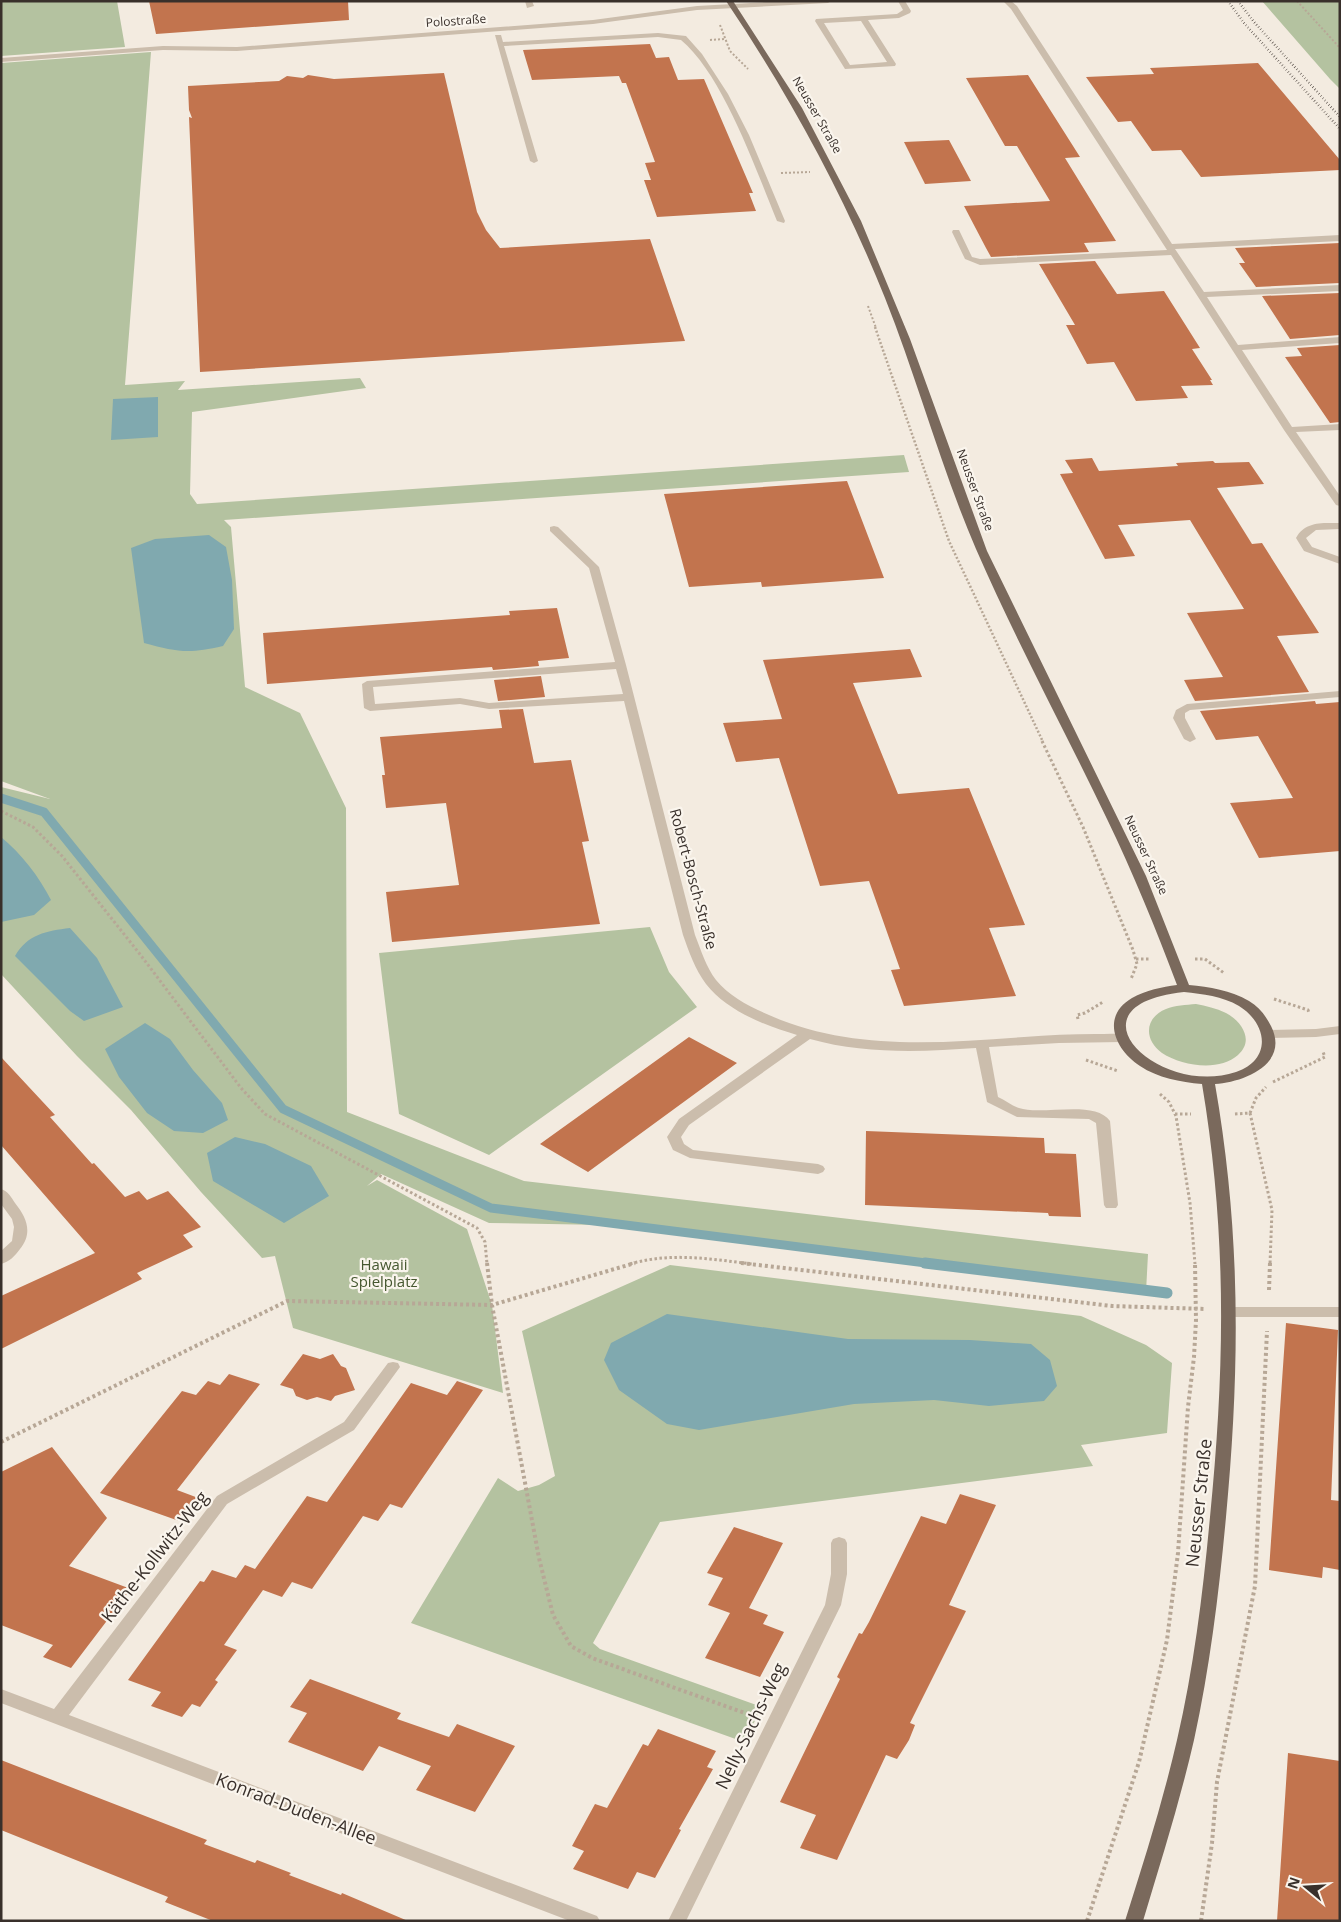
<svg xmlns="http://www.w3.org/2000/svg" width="1341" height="1922" font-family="'Open Sans',sans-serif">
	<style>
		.green { fill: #b4c2a0 }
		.water { fill: #80a9af }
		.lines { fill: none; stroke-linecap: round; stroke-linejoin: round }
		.stream-far1 { stroke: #80a9af; stroke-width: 9 }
		.stream { stroke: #80a9af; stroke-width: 11 }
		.building { fill: #c2744e }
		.path-far3 { stroke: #b7a796; stroke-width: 2; stroke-dasharray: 2 2; stroke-linecap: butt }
		.path-far2 { stroke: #b7a796; stroke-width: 2.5; stroke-dasharray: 2 2; stroke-linecap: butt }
		.path-far1 { stroke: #b7a796; stroke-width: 3; stroke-dasharray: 2.5 2.5; stroke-linecap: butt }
		.path { stroke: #b7a796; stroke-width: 4; stroke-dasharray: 3 3; stroke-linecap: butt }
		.minor { fill: #cbbdac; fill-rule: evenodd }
		.major { fill: #7a695c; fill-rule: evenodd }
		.rail { stroke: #39302b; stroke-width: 2.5; stroke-dasharray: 0.5 2.5; stroke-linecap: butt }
		.labels { text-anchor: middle; stroke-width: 4.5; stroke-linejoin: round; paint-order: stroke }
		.far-street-label { font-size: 12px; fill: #39302b; stroke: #faf5ed }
		.street-label { font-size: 15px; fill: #39302b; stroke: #faf5ed }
		.park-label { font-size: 15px; fill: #45572f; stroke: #faf5ed }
		.near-street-label { font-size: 18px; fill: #39302b; stroke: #faf5ed }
	</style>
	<rect width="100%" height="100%" fill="#f3ebe0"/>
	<path class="green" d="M1 1H117L125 47 1 56Z
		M1262 1H1340V89L1330 79Z
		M151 52 125 385 185 381 178 390 360 378 366 388 192 412 190 494 197 504 904 455 909 472 224 520 231 527 245 687 300 713 346 808 347 1112 524 1181 1148 1254 1146 1292 659 1226 489 1223 381 1174 367 1186 377 1180 467 1229 492 1305 503 1393 293 1328 275 1256 262 1258 201 1192 131 1110 77 1056 1 974V787L50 799 1 781V63Z
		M650 927 669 972 697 1007 489 1155 399 1114 379 953Z
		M1196 1004C1206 1006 1216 1008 1226 1013 1241 1021 1255 1040 1238 1055 1219 1072 1182 1066 1162 1053 1144 1040 1144 1018 1166 1009 1175 1005 1186 1005 1196 1004Z
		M670 1265 1081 1316 1146 1345 1172 1363 1167 1433 1081 1445 1093 1466 660 1522 593 1643 600 1649 762 1707 744 1742 411 1623 498 1478 518 1491 539 1485 555 1476 522 1331Z"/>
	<path class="water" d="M158 397V437L111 440 113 399Z
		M209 535 226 547 232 580 234 629 223 646C189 654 177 652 144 643L131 548 155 539Z
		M1 837C21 853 40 878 51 900L34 915 1 922Z
		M70 928 97 958 123 1007 84 1021 70 1011 15 956C28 934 46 931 70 928Z
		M145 1023 170 1039 193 1070 222 1103 228 1120 203 1133 174 1131 147 1113 119 1077 105 1049Z
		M235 1137 265 1144 311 1166 329 1196 284 1223 213 1181 207 1153Z
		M667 1314 848 1339 970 1340 1031 1344 1050 1360 1057 1386 1044 1401 989 1406 934 1400 854 1404 699 1430 667 1424 619 1390 604 1360 611 1343Z"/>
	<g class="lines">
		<path class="stream-far1" d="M1 798 44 812 283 1109 491 1208 934 1264"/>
		<path class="stream" d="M925 1263 1167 1293"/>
	</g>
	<path class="building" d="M149 1H348L349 20 156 34Z
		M650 44 656 58 669 57 678 80 704 79 753 193H749L756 211 657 217 644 180H651L645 163 655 162 626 83H622L619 76 532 80 523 50Z
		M1258 63 1340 160V170L1201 177 1181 150 1152 151 1131 121 1118 122 1086 77 1154 74 1150 68Z
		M444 73 477 212 486 230 500 248 650 239 685 341 200 372 189 117 192 118 189 110 188 86 279 81 287 76 303 78 308 75 334 79Z
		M1028 75 1080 157 1065 158 1116 241 1084 243 1089 252 991 257 986 248 964 206 1050 201 1017 146H1005L966 78Z
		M949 140 971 181 925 184 904 142Z
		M1340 243V283L1256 287 1239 263H1245L1235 248Z
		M1095 261 1117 294 1164 291 1200 348 1192 349 1212 380H1210L1213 385 1181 386 1188 398 1136 401 1114 362 1087 364 1066 325H1075L1039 264Z
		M1340 293V335L1290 339 1262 296Z
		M1340 345V422L1330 423 1285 357 1302 356 1297 348Z
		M1092 458 1099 471 1178 466 1176 463 1213 461 1215 463 1249 462 1264 484 1217 488 1252 544 1262 543 1319 633 1277 636 1309 692 1195 701 1184 680 1223 677 1187 613 1244 609 1190 520 1118 525 1135 556 1105 559 1060 474 1073 473 1065 460Z
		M847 481 884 578 762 587 761 582 689 587 664 494Z
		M557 608 569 658 538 661 539 666 493 670 492 667 267 684 263 633 510 615 509 611Z
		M910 649 922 677 853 683 898 794 969 788 1025 925 989 928 1016 996 904 1006 891 970 900 969 869 881 820 886 779 758 736 762 723 723 782 719 763 660Z
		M541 676 545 697 498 701 494 680Z
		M1315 701 1316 704 1340 702V851L1259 858 1230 803 1293 798 1258 736 1216 740 1200 711Z
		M523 709 534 763 571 760 589 841 582 842 600 924 392 942 386 892 459 885 446 803 386 808 382 775H385L380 737 502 728 499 710Z
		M689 1037 737 1063 588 1172 540 1144Z
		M1 1057 55 1115 50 1117 92 1164 94 1163 125 1197 139 1191 147 1200 168 1191 201 1227 183 1235 193 1247 137 1273 142 1279 1 1349V1296L95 1253 1 1145Z
		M866 1131 1044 1138 1045 1153 1076 1154 1081 1217 1049 1216 1048 1213 865 1205Z
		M1286 1323 1338 1330 1331 1500 1340 1501V1570L1323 1567 1322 1578 1269 1570Z
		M303 1354 320 1359 333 1354 341 1366 346 1368 355 1390 335 1396 331 1401 317 1397 307 1400 296 1396 293 1389 280 1385Z
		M229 1374 260 1384 177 1490 201 1499 182 1522 100 1493 182 1391 196 1395 208 1381 220 1385Z
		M457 1381 483 1390 402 1508 390 1504 378 1521 363 1516 312 1589 292 1582 282 1597 263 1590 224 1645 237 1650 215 1680 218 1682 200 1707 192 1704 182 1717 151 1706 161 1692 128 1680 200 1581 204 1582 212 1570 236 1578 245 1565 255 1569 307 1496 327 1502 411 1383 447 1395Z
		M52 1447 107 1518 69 1566 131 1589 71 1668 43 1657 53 1645 1 1625V1472Z
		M960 1494 996 1505 949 1605 966 1611 910 1723 915 1725 909 1740 897 1759 886 1755 837 1860 800 1848 816 1815 780 1802 840 1679 837 1677 859 1633 862 1634 869 1622 921 1516 946 1524Z
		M734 1527 783 1543 749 1608 768 1615 763 1624 784 1632 760 1677 705 1658 730 1613 708 1605 723 1578 707 1573Z
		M310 1679 401 1713 397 1719 449 1737 457 1724 515 1746 475 1812 416 1790 431 1766 379 1746 363 1771 288 1742 307 1713 290 1707Z
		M658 1729 716 1751 707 1767 713 1769 679 1829 681 1830 655 1878 637 1872 628 1889 573 1869 584 1851 572 1846 595 1804 607 1808 643 1744 648 1746Z
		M1288 1753 1340 1761V1921H1277Z
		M1 1760 207 1840 204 1844 255 1863 257 1860 291 1873 289 1875 341 1895 342 1893 408 1921H213L165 1902 168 1897 1 1830Z"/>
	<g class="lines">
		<path class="path-far3" d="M1297 1 1340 48
			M720 25 730 51 748 69
			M710 40 725 39
			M781 173 810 172
			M868 306 876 328"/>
		<path class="path-far2" d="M875 327 949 541 1043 742"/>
		<path class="path-far1" d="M1042 741 1083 827 1133 950 1137 964 1131 979
			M1 811 33 827 62 856 139 953 241 1088 265 1114 477 1228 485 1242 487 1264
			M1136 959H1151
			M1195 959H1205L1224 973
			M1274 999 1308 1010 1309 1013
			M1078 1019 1077 1015 1085 1013 1103 1002
			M1086 1060 1118 1071
			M1273 1082 1325 1057 1323 1052
			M1160 1094 1169 1102 1176 1116 1190 1203 1195 1264
			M1250 1113 1272 1210 1270 1264
			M1175 1114H1191
			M1235 1114 1250 1113 1256 1098 1266 1087
			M630 1264C671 1252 711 1259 752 1264"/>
		<path class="path" d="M487 1263 492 1305 539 1558 553 1615 571 1646 592 1658 753 1716
			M741 1263 1112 1306 1205 1309
			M1269 1290 1270 1263
			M1 1442 287 1301 492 1305 635 1263
			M1087 1921 1139 1762 1167 1640 1178 1553 1188 1407 1194 1357 1196 1320 1195 1263
			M1201 1921 1212 1843 1217 1782 1255 1586 1267 1331"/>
		<path class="minor" d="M525 1H532L534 6 527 8Z
			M784 1H831L828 3 697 10 593 24 237 51 163 50 1 62V58L163 46 237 47 593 20 697 6Z
			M898 1H905L911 11 910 13 899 18 868 20 896 64 895 66 845 69 815 21 816 19 897 14 903 10ZM861 21 887 62 850 65 824 23Z
			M1003 1H1011L1017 6 1172 244 1340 235V241L1175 249 1204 292 1340 285V291L1207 297 1238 345 1340 337V343L1242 350 1292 427 1340 424V430L1296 432 1340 496V506L1336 505 1284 430 1171 255 980 265 965 259 952 232 953 230H959L972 257 980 259 1167 250 1011 9Z
			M658 33 686 36 702 54 728 94 749 135 785 221 784 223 777 221C756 170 723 75 681 40L658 37 504 46 538 161 534 163 530 161 495 35H501L503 42Z
			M1329 523H1340V529L1316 530 1306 538 1312 547 1340 557V564L1304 551 1296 538C1303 525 1315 523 1329 523Z
			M554 526 558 527 599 567 626 665 695 935C701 950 706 967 716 980 729 996 750 1007 769 1015 850 1051 938 1043 1024 1037 1048 1035 1072 1034 1096 1034 1106 1034 1117 1033 1127 1035L1128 1038 1122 1042 1059 1043 989 1047 998 1097C1005 1100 1012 1106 1019 1108 1041 1116 1095 1099 1110 1121L1118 1205 1116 1208H1106L1104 1205 1096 1123 1089 1119 1017 1117 987 1102 976 1048C921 1052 863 1054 810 1039L689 1125 681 1137 684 1144 693 1150 818 1164 823 1166 825 1169 823 1172 818 1174 690 1158 673 1150 667 1137 679 1119 797 1035C766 1026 727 1011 706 984 695 969 689 952 683 935L624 701 489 709 460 704 370 711 364 708 362 684 367 681 615 662 589 568 550 531V527ZM616 669 623 694 489 703 460 698 375 704 373 687Z
			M1340 691V697L1190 710 1185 713V718L1196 739 1190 742 1184 739 1173 718 1176 710 1187 704Z
			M1340 1026V1034L1316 1037 1268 1038 1262 1034 1268 1030 1316 1029Z
			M1 1189C8 1191 11 1197 15 1203 27 1218 33 1233 20 1249 15 1256 9 1262 1 1264V1251L12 1241 14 1227 12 1219 1 1204Z
			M1230 1307H1340V1317H1230L1225 1316 1223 1312 1225 1308Z
			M393 1362 398 1363 400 1367 354 1430 227 1504 69 1715 597 1916 600 1921H570L1 1703V1689L54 1709 217 1496 344 1422 388 1363Z
			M839 1537 845 1539 847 1543V1574L841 1605 686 1921H668L825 1605 831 1574V1543L833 1539Z"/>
		<path class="major" d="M726 1H733L802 108 861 221 910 339 987 551 1146 876 1189 985C1209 987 1231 990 1249 1001 1259 1007 1266 1016 1271 1026 1290 1064 1244 1082 1215 1084 1241 1233 1240 1367 1226 1517 1219 1592 1210 1667 1194 1740 1180 1801 1161 1861 1143 1921H1125C1144 1861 1163 1801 1177 1740 1194 1667 1203 1592 1210 1517 1225 1367 1227 1233 1202 1084 1180 1082 1158 1078 1140 1066 1114 1049 1101 1016 1132 998 1146 990 1162 987 1177 985 1156 929 1133 873 1107 819 1064 729 1016 641 976 549 941 468 918 381 885 298 843 193 789 95 726 1ZM1184 992C1203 994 1222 996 1239 1006 1268 1024 1272 1060 1236 1072 1158 1098 1062 1005 1184 992Z"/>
		<path class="rail" d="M1228 1 1244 23 1340 129
			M1238 1 1254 22 1340 117"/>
	</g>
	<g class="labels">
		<g class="far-street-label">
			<text transform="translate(456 21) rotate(-4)" y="4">Polostraße</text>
			<text transform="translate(817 115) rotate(60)" y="4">Neusser Straße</text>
			<text transform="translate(975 490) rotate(70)" y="4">Neusser Straße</text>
			<text transform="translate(1146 855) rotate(65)" y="4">Neusser Straße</text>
		</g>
		<g class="street-label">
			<text transform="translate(693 879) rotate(75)" y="5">Robert-Bosch-Straße</text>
		</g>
		<g class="park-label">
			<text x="384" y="1270">Hawaii<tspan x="384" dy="17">Spielplatz</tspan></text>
		</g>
		<g class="near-street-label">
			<text transform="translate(1199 1503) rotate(-84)" y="6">Neusser Straße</text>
			<text transform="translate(155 1557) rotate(-52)" y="6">Käthe-Kollwitz-Weg</text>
			<text transform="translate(751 1726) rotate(-64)" y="6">Nelly-Sachs-Weg</text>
			<text transform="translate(296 1809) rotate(21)" y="6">Konrad-Duden-Allee</text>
		</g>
	</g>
	<rect width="1341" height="1922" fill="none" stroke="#39302b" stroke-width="5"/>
	<g transform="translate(1306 1887) rotate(288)" stroke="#faf5ed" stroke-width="4" paint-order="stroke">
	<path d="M0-4L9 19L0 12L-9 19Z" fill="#39302b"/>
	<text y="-8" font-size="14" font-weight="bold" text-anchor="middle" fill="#39302b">N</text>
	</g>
</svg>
